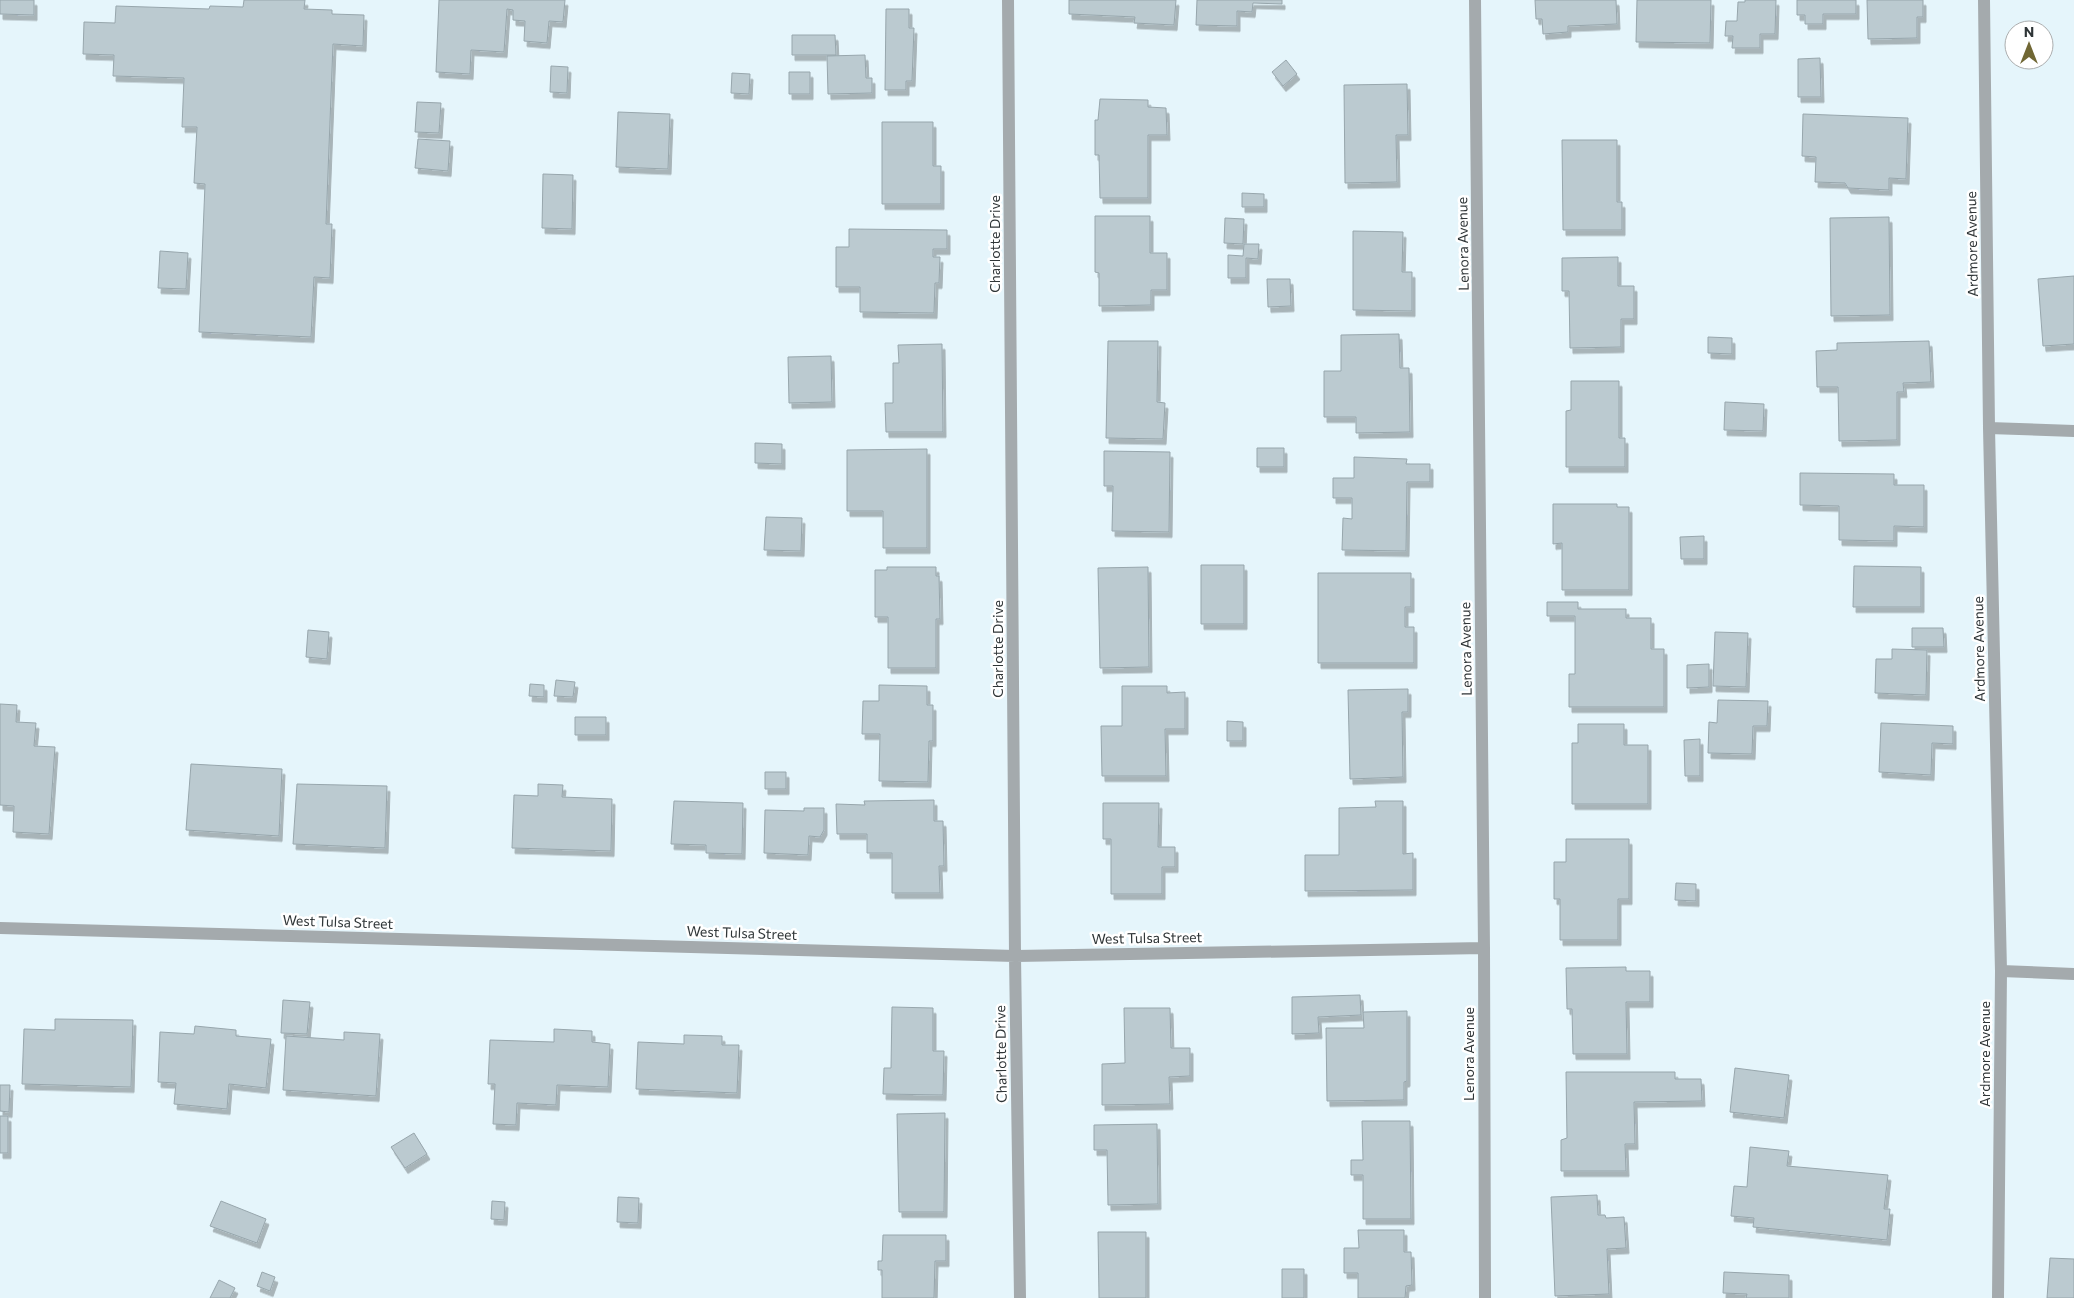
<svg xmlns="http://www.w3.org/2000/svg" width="2074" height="1298" font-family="Commissioner,sans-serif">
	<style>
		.building { fill: #bbcad0; stroke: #97a6ac; filter: url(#shadow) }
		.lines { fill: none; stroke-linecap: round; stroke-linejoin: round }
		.street { stroke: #a4aaad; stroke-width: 12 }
		.labels { text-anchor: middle; stroke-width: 5; stroke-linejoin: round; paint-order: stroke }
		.street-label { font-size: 14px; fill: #2f3537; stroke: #fff }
	</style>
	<defs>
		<filter id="shadow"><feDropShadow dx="3" dy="5.5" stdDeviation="0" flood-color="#0004"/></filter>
	</defs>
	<rect width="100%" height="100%" fill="#e5f5fb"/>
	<path class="building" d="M0 0H34V15L0 14Z
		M244 0H305L304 9 332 10V14L364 15 363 46 333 44 326 224H332L330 278 314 277 311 337 199 332 205 184 194 183 197 127H182L184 78 113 76 114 55 83 54 84 22 115 23 116 6 209 9 210 6 243 7Z
		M439 0H565L563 22 549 21 547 43 524 41 525 21 513 20V10L507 9 504 52 471 50 470 74 436 72Z
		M1069 0H1176L1174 25 1134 23 1135 17 1069 14Z
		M1197 0H1282V4L1253 3 1252 12 1237 11V26L1196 25Z
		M1535 0H1616L1617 24 1568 26V32L1543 34 1542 19H1536Z
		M1637 0H1711L1710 43 1636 42Z
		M1745 0H1776L1775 34H1760V48H1732L1733 36H1725L1726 21H1737L1738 2H1745Z
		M1797 0H1856V14H1823V24H1805V15H1797Z
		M1867 0H1923V17H1917V38L1868 39Z
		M886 9H909V28H914L912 81H906V90H885Z
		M792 35H835L836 55H792Z
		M865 55 866 78H872V93L828 94 827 56Z
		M1820 58 1821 97H1798V59Z
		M1286 60 1297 74 1283 86 1272 72Z
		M551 66 568 67 567 93 550 92Z
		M789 72H810V94H789Z
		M732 73 750 74 749 94 731 93Z
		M1407 84 1408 135H1396L1397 182 1345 183 1344 85Z
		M1100 99 1148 100V107L1166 108 1167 135H1148V198H1100L1099 155H1095V120H1098Z
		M417 102 441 103 439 133 415 132Z
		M618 112 670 114 668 169 616 167Z
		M1803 114 1908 118 1906 179 1889 178V190L1848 188 1845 183 1815 182 1816 157 1802 156Z
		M882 122H933V166H941V204H882Z
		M418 139 450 141 448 171 415 168Z
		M1562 140H1617V202H1622V230H1563Z
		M543 174 573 175 572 229 542 228Z
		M1242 193 1264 194V207H1242Z
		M1095 216H1150V253H1167V290H1151V305L1099 306V273L1095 272Z
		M1889 217 1890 315 1831 316 1830 218Z
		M1225 218 1244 219 1243 244 1224 243Z
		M849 229 947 230V249H933V257H940L939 283H935L934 313 860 312V287H836V247H849Z
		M1353 231 1403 232 1402 272H1412V311L1353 310Z
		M1244 244H1259L1258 259 1246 258V278H1228V255L1243 256Z
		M160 251 188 253 186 289 158 288Z
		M1618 257V286H1634V319H1621V347L1570 348 1569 291H1562V258Z
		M2074 276V344L2043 346 2038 279Z
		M1267 279H1290L1291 306 1268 307Z
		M1399 334 1400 368H1409L1410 432 1356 433V417H1324V371H1341V335Z
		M1708 337 1732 338V354L1708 353Z
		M1108 341H1158L1157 402 1165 403 1163 439 1106 438Z
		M1929 341 1931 382 1903 383 1904 392H1897V440L1839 441 1838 387H1817L1816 351 1837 350V343Z
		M942 344 943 432H886L885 403H893V363H899L898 345Z
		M831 356 832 402 789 403 788 357Z
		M1571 381H1619V438H1625V467H1566V411L1571 410Z
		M1725 402 1764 404 1763 431 1724 430Z
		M755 443 782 444V464L755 463Z
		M1257 448H1284V467H1257Z
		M927 449V548H883V511H847V450Z
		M1104 451 1170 452 1169 532 1112 531 1113 486H1104Z
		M1354 457 1407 459 1406 464H1430V482H1407L1406 551 1342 550 1343 518 1352 519V498H1333V478H1354Z
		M1800 473 1894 474V485H1924V527L1894 526V541L1839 540V506L1800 505Z
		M1553 504H1617V507H1629V590H1562V543L1553 544Z
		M766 517 802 518 801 551 764 550Z
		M1704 536V559H1681L1680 537Z
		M1201 565H1244V624H1201Z
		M1854 566 1921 567V607H1853Z
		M887 567H936V576H939L940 619H936V668H888V617H875V570H887Z
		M1148 567 1149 667 1100 668 1098 568Z
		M1318 573H1411V607H1405V627H1414V663H1318Z
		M1547 602H1578V609H1626V618H1651V649H1664V707H1569V674H1575V616H1547Z
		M1912 628H1943L1944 647H1912Z
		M308 630 329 632 327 659 306 657Z
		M1715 632 1748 633 1746 687 1713 686Z
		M1892 649 1927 650 1926 695 1875 693 1876 659H1892Z
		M1709 664V687L1687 688V665Z
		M556 680 575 682 573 697 554 696Z
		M530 684 544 685V697L529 696Z
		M879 685 927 686V705H933V741H929L928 782 879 781 880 734H862L863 701H879Z
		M1122 686H1167V693L1185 692V729H1165L1166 776H1102L1101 726H1122Z
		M1408 689V712H1402L1403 777 1350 779 1348 690Z
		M1718 700 1768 701 1767 726H1753L1752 754 1708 753 1709 722 1717 723Z
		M0 704 17 705 16 722 36 723 34 746 55 747 49 834 13 832 14 806 0 805Z
		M575 717H606V735H575Z
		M1227 721 1243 722V741H1227Z
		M1881 723 1953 726V744L1932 743 1931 775 1879 772Z
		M1578 724H1624V745H1648V804H1572V743H1578Z
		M1700 739V776H1685L1684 740Z
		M191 764 282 769 279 836 186 830Z
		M765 772H786V789H765Z
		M297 784 387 786 385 848 293 844Z
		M538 784 563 785 562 797 612 799 611 851 512 848 514 795 538 796Z
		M934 800V821H943L944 866H939L940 893H892V853H867V834H837L836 804 865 805 864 801Z
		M674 801 743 803 742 854 706 853V845L671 844Z
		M1375 801H1403V854L1413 853V890L1305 891V855H1339V808L1376 807Z
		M1103 803H1159L1158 847H1175V867H1162V894H1111V839H1103Z
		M804 808H824V830L820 837 809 836 808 855 764 853 765 810 804 811Z
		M1566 839H1629V899H1618V940H1560V899H1554V862H1566Z
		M1676 883 1696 884V901L1675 900Z
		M1626 967V971H1650V1002H1626L1627 1054H1573L1572 1009H1567L1566 968Z
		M1360 995 1361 1015 1318 1017 1319 1033 1292 1034V997Z
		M283 1000 310 1002 307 1034 281 1033Z
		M892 1007 933 1008V1051H944L943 1095 883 1094 884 1068H891Z
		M1124 1008H1170L1171 1048H1190V1076L1169 1077 1170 1104 1102 1105V1064L1125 1063Z
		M1407 1011V1081L1404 1082V1100L1327 1101 1326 1028H1364L1363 1012Z
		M55 1019 133 1020 131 1087 22 1084 24 1029 55 1030Z
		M195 1026 236 1030V1036L271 1039 266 1088 229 1084 227 1109 174 1104 176 1083 158 1082 160 1032 194 1034Z
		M554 1029 592 1031V1042L610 1044 608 1087 557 1085 556 1105 517 1103 516 1125 493 1124 495 1084H488L490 1040 554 1042Z
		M344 1032 380 1034 376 1096 283 1090 286 1036 344 1040Z
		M684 1035 722 1036V1045H739L737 1093 636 1089 638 1042 684 1044Z
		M1735 1068 1789 1075 1784 1118 1730 1112Z
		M1566 1072H1675V1079H1701L1702 1101 1634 1102 1635 1144H1625L1626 1171H1561V1140L1567 1138Z
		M0 1085H10L9 1112 0 1111Z
		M945 1113 944 1212H899L897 1114Z
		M0 1116H8V1153H0Z
		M1362 1121H1410L1411 1219H1363V1175H1351V1160H1363Z
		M1157 1124 1158 1204 1108 1205 1107 1150H1094V1125Z
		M414 1133 427 1154 405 1168 391 1147Z
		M1750 1147 1789 1151 1787 1166 1888 1175 1884 1209H1890L1887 1240 1753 1227 1754 1218 1731 1216 1734 1186 1747 1187Z
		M1597 1195 1598 1215H1605L1606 1218 1624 1217 1626 1248 1607 1249 1609 1294 1555 1296 1551 1197Z
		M618 1197 639 1198 638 1223 617 1222Z
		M221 1201 266 1219 257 1243 210 1226Z
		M492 1201 505 1202 504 1220 491 1219Z
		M1358 1230H1404V1252H1411L1412 1285 1406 1286 1405 1298H1358V1273H1344V1248H1359Z
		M1098 1232H1146V1298H1099Z
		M883 1235H946V1261H935L934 1298H882V1270H878V1261H882Z
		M2050 1258 2074 1259V1298H2047Z
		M1282 1269H1304V1298H1282Z
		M262 1272 275 1277 270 1291 257 1286Z
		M1724 1272 1789 1275V1298H1746L1747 1294 1723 1293Z
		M219 1280 235 1288 230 1298H210Z"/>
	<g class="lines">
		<path class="street" d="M1008 0 1015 956 1020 1298
			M1475 0 1484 948 1485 1298
			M1984 0 1989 428 2001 971 1998 1298
			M1989 428 2074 431
			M0 928 1015 956 1484 948
			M2001 971 2074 974"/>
	</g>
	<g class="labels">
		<g class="street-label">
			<text transform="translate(995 244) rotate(-90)" y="5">Charlotte Drive</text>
			<text transform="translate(1463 244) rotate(-91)" y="5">Lenora Avenue</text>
			<text transform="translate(1972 244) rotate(-91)" y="5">Ardmore Avenue</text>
			<text transform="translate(998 649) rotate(-90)" y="5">Charlotte Drive</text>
			<text transform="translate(1466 649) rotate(-91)" y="5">Lenora Avenue</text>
			<text transform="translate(1979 649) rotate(-91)" y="5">Ardmore Avenue</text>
			<text transform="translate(338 922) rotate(2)" y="5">West Tulsa Street</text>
			<text transform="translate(742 933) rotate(2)" y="5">West Tulsa Street</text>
			<text transform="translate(1147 938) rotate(-1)" y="5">West Tulsa Street</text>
			<text transform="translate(1001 1054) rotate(-91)" y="5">Charlotte Drive</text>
			<text transform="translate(1469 1054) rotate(-90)" y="5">Lenora Avenue</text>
			<text transform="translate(1985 1054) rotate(-90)" y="5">Ardmore Avenue</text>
		</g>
	</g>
	<g transform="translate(2029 45)"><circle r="24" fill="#ffffff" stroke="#acaeaf"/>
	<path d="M0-4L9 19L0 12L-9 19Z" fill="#706734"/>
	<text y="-8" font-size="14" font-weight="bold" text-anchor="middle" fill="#2f3537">N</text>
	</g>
</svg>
